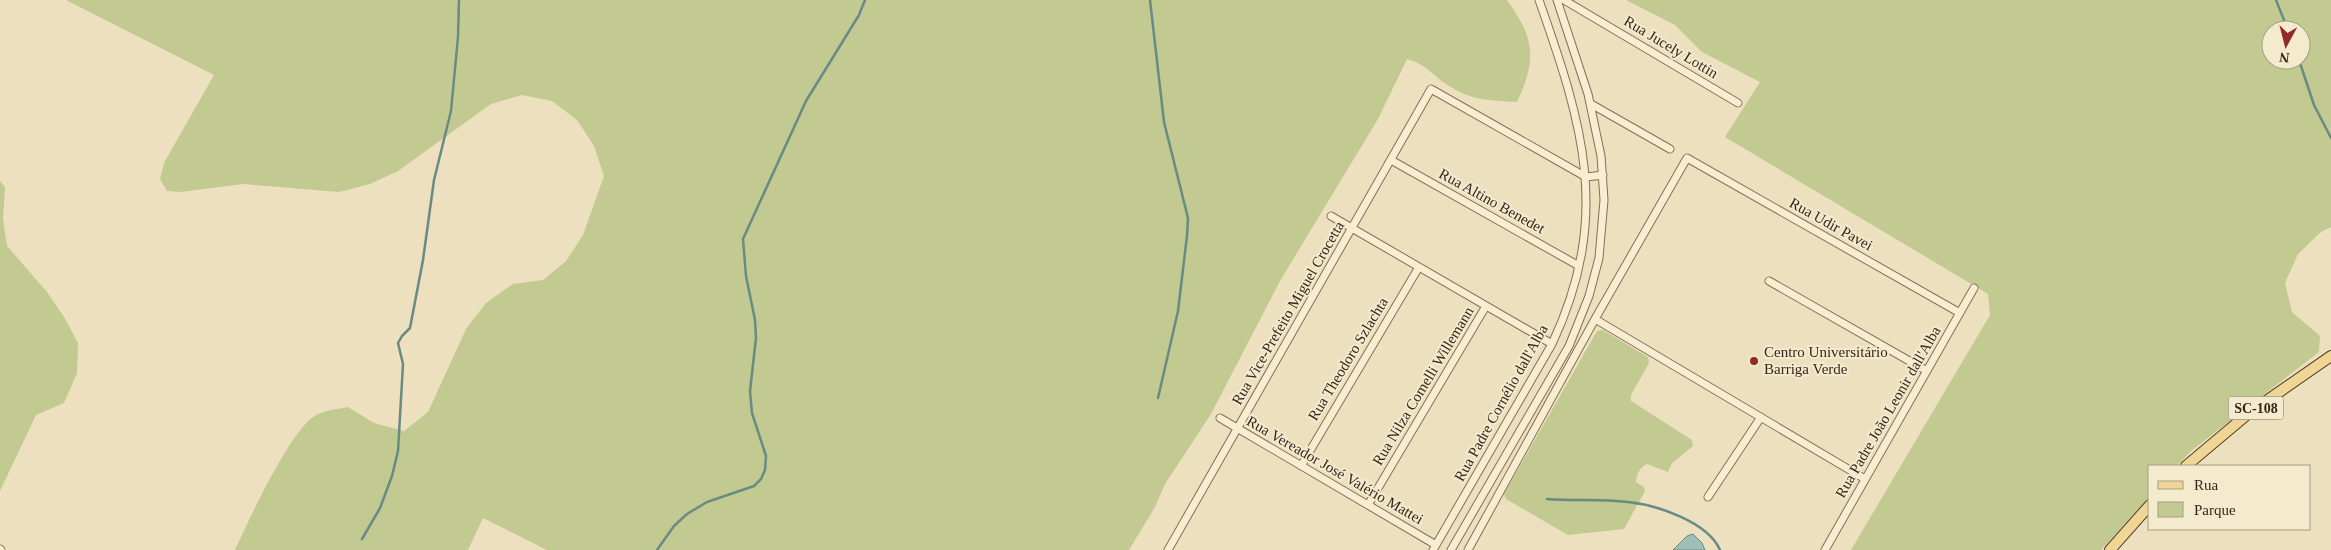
<svg xmlns="http://www.w3.org/2000/svg" width="2331" height="550" font-family="'Times New Roman',serif">
	<style>
		.green { fill: #c2ca92; fill-rule: evenodd }
		.water { fill: #a1beb6; stroke: #698b84 }
		.lines { fill: none; stroke-linecap: round; stroke-linejoin: round }
		.stream { stroke: #698b84; stroke-width: 2.5 }
		.street-casing { stroke: #847057; stroke-width: 9 }
		.primary-casing { stroke: #523e2c; stroke-width: 12 }
		.street { stroke: #f8edd1; stroke-width: 7 }
		.primary { stroke: #f0d695; stroke-width: 10 }
		.poi-dot { fill: #922a29; stroke: #f4eacd; stroke-width: 2 }
		.labels { text-anchor: middle; stroke-width: 4; stroke-linejoin: round; paint-order: stroke }
		.shield { fill: #f4eacd; stroke: #6e6251; stroke-width: 1 }
		.shield-label { font-size: 14px; font-weight: bold; fill: #34281c }
		.street-label { font-size: 15px; fill: #34281c; stroke: #f4eacd }
		.poi-label { font-size: 15px; fill: #34281c; stroke: #f4eacd; text-anchor: start }
	</style>
	<rect width="100%" height="100%" fill="#ece0be"/>
	<path class="green" d="M66 0H1507C1535 39 1537 59 1517 102 1492 101 1468 100 1446 84 1430 73 1427 65 1407 59L1378 119 1280 281 1211 414 1165 484 1155 507 1129 550H547L483 518 468 550H235C248 522 292 425 318 414 327 410 338 409 348 407L374 423 404 431 428 412 466 329 486 303 513 284 543 280 566 261 583 235 604 176 594 146 577 120 552 101 522 95 491 104 398 171 370 184 339 192 243 184 180 192 167 191 160 179 164 163 214 75Z
		M1626 0H2331V227L2321 232 2298 254 2285 283 2292 312 2320 336 2319 352 2191 451 2177 466H2150V497L2101 550H1851L1990 315 1988 294 1725 137 1760 82 1702 52 1675 25ZM2271 30H2301V60H2271Z
		M0 181 5 187 3 219 7 246 47 292 64 317 78 343 77 373 64 403 36 415 0 491Z
		M1603 330 1648 357 1649 363 1631 395V401L1692 440 1693 446 1672 463 1668 472 1647 464C1640 467 1636 475 1636 482L1644 487 1645 491 1624 529 1568 535 1506 499 1504 494 1597 331Z"/>
	<path class="water" d="M1693 534 1702 543 1705 550H1673L1687 536Z"/>
	<g class="lines">
		<path class="stream" d="M1150 0 1164 122 1188 218 1187 236 1178 311 1158 398
			M2276 0 2288 30
			M2299 60 2314 105 2331 138
			M1547 499C1574 501 1601 499 1628 502 1657 505 1708 522 1720 550
			M362 539 380 508 392 476 398 451 403 364 398 343 402 336 410 328 423 260 434 180 451 111 458 37 459 0
			M657 550 674 526 687 514 707 502 754 486 761 479 765 470 766 456 752 413 750 391 756 338 755 320 746 276 743 239 806 101 859 15 865 0"/>
		<defs>
			<path id="street" d="M1564 0 1738 103
				M1591 104 1670 149
				M1391 160 1579 266
				M1331 216 1552 344
				M1769 281 1927 371
				M1595 319 1865 479
				M1220 418 1436 545
				M1301 466 1419 267
				M1708 497 1761 417
				M1368 505 1486 306
				M0 549 1 550
				M1168 550 1431 89 1586 177 1603 175
				M1433 550 1552 344C1612 216 1583 125 1539 0
				M1451 550 1569 346 1589 296 1599 258 1604 200 1601 156 1588 94 1557 0
				M1468 550 1595 319 1687 158 1960 313
				M1825 550 1974 288"/>
			<path id="primary" d="M2186 466 2249 413 2331 356
				M2110 550 2150 505"/>
		</defs>
		<use href="#street" class="street-casing"/>
		<use href="#primary" class="primary-casing"/>
		<use href="#street" class="street"/>
		<use href="#primary" class="primary"/>
	</g>
	<circle class="poi-dot" cx="1754" cy="361" r="5"/>
	<g class="labels">
		<rect class="shield" x="2228.5" y="396.5" width="55" height="23" rx="4"/>
		<g class="shield-label">
			<text x="2256" y="413">SC-108</text>
		</g>
		<g class="street-label">
			<text transform="translate(1671 47) rotate(31)" y="5">Rua Jucely Lottin</text>
			<text transform="translate(1492 201) rotate(29)" y="5">Rua Altino Benedet</text>
			<text transform="translate(1831 224) rotate(29)" y="5">Rua Udir Pavei</text>
			<text transform="translate(1288 313) rotate(-60)" y="5">Rua Vice-Prefeito Miguel Crocetta</text>
			<text transform="translate(1348 359) rotate(-59)" y="5">Rua Theodoro Szlachta</text>
			<text transform="translate(1423 386) rotate(-59)" y="5">Rua Nilza Comelli Willemann</text>
			<text transform="translate(1501 403) rotate(-61)" y="5">Rua Padre Cornélio dall'Alba</text>
			<text transform="translate(1888 412) rotate(-60)" y="5">Rua Padre João Leonir dall'Alba</text>
			<text transform="translate(1335 470) rotate(30)" y="5">Rua Vereador José Valério Mattei</text>
		</g>
		<g class="poi-label">
			<text x="1764" y="357">Centro Universitário<tspan x="1764" dy="17">Barriga Verde</tspan></text>
		</g>
	</g>
	<rect x="2148" y="465" width="162" height="65" fill="#f4eacd" stroke="#a79c86"/>
	<rect x="2158" y="481" width="25" height="8" fill="#f0d695" stroke="#a79c86"/>
	<text x="2194" y="490" font-size="15" fill="#34281c">Rua</text>
	<rect x="2158" y="502" width="25" height="15" fill="#c2ca92" stroke="#a79c86"/>
	<text x="2194" y="515" font-size="15" fill="#34281c">Parque</text>
	<g transform="translate(2286 45) rotate(187)"><circle r="24" fill="#f4eacd" stroke="#a79c86"/>
	<path d="M0-4L9 19L0 12L-9 19Z" fill="#922a29"/>
	<text y="-8" font-size="14" font-weight="bold" text-anchor="middle" fill="#34281c">N</text>
	</g>
</svg>
